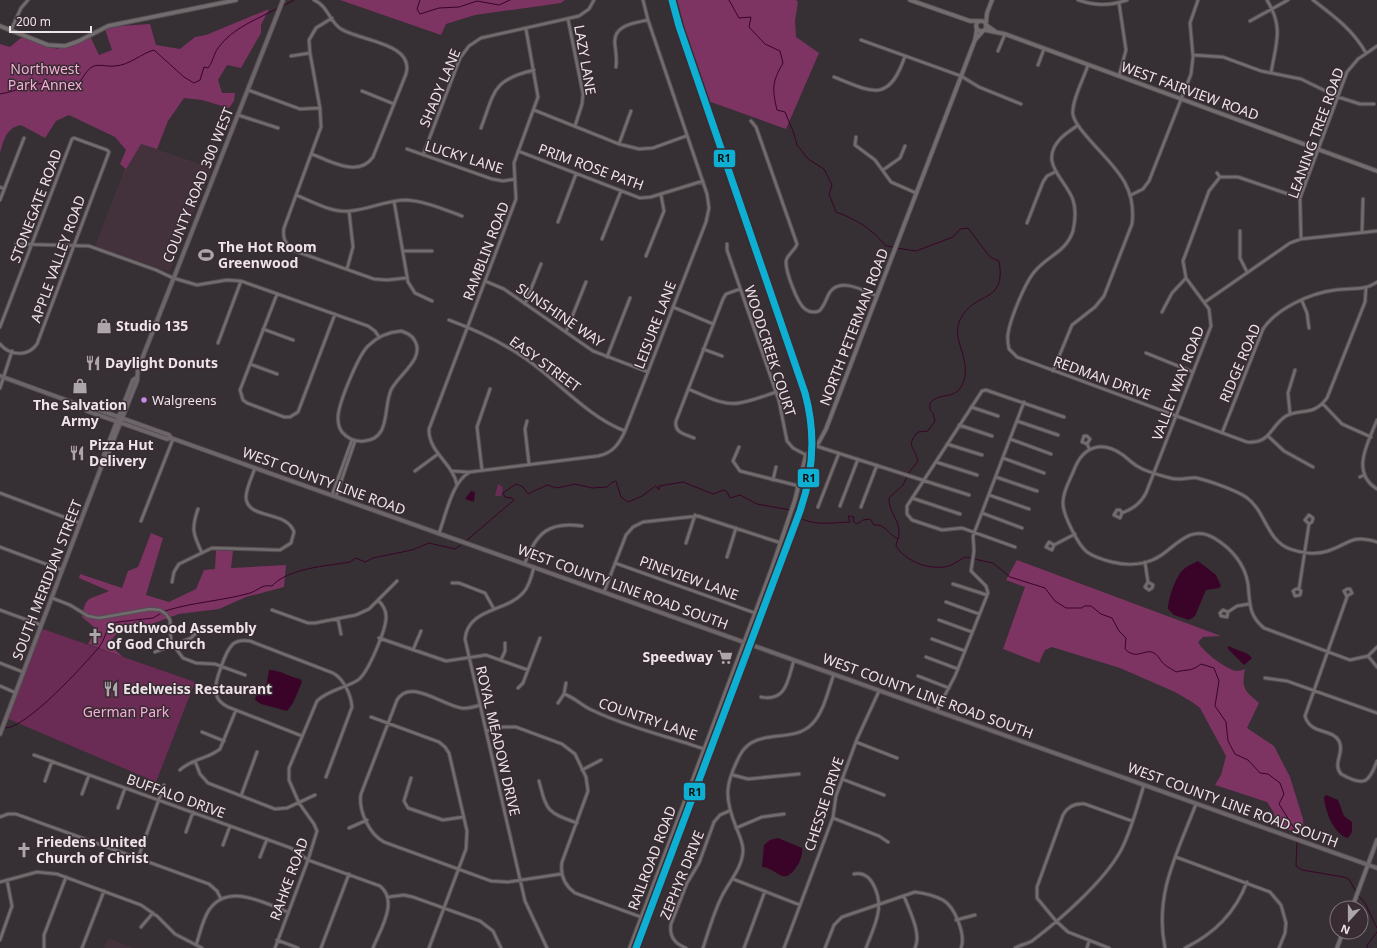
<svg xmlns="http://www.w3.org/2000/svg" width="1377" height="948" font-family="'Noto Sans',sans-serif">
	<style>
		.built { fill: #43323c }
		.green { fill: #6a2b54 }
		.forest { fill: #7d3463 }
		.water { fill: #3a0429 }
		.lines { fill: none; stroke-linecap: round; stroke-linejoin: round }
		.stream { stroke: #3a0429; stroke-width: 1 }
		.street-casing { stroke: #534d50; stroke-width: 4.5 }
		.secondary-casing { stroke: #534d50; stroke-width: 5.5 }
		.primary-casing { stroke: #534d50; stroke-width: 5.5 }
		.street { stroke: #726c6f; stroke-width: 2.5 }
		.secondary { stroke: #726c6f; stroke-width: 3.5 }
		.primary { stroke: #6d656a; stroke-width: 3.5 }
		.rail-1-casing { stroke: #392c33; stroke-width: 10 }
		.rail-1 { stroke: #0dafd3; stroke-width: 7 }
		.bus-dot { fill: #ca8be6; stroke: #392c33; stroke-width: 1.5 }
		.labels { text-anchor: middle; stroke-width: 3; stroke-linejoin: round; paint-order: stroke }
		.bus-label { font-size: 13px; fill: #ece4e8; stroke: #392c33; text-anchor: start }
		.street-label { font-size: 14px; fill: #ece4e8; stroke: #392c33 }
		.park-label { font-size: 14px; fill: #f5afd7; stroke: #392c33 }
		.poi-label { font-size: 14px; font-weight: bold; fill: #ece4e8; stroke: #392c33; text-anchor: start }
		.line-badge { stroke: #392c33; stroke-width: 1.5 }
		.pale-badge-label { font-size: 11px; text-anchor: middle; font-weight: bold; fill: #111 }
	</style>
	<rect width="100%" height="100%" fill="#362f33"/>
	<path class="built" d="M141 144 212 168 169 272 95 246 125 168Z
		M108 938 133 948H104Z"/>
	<path class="green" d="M498 484 503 487 501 496H495Z
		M40 628 195 682 156 782 6 718Z"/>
	<path class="forest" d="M340 0H565L561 3 475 15 446 24 441 35Z
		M675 0H796L798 2 795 21 796 37 819 53 786 129 708 101Z
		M269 9 261 25V33L241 68 227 65 218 80 222 93H235L234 101 229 108 202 100 184 98 168 121 157 149 141 144 126 169 120 164 126 150 115 137 69 115 56 121 45 138 21 125C6 128 4 140 0 153V44L10 47 22 37 57 49 90 36 99 55 112 50 105 29 120 26 150 24 156 45 180 49 195 37 206 35Z
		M151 533 163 538 146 595 169 602 196 589 204 570 215 569 216 550 233 551 231 568 286 565 284 587 246 597 219 609 179 614 146 626 129 627 118 632 108 644 123 657 88 644 95 631 94 627 82 617C86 594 90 600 109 591L79 578 80 574 122 588 128 571 138 567Z
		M1017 560 1221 636 1203 637 1198 642C1202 651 1226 669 1236 671 1239 671 1243 670 1245 669 1241 689 1245 691 1259 703L1247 728 1274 746 1290 777 1303 819 1304 835 1275 825 1274 813 1267 802 1215 785 1221 775 1226 756 1200 708 1192 702 1175 692 1120 668 1052 647 1045 650 1039 663 1003 649 1025 587 1006 580Z"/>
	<path class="water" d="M471 491 475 492 474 502 465 499Z
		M1198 561 1216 575 1221 586 1219 588 1206 590 1195 616 1189 620 1174 615 1168 609C1168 599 1176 575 1184 569 1188 565 1193 564 1198 561Z
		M1228 646 1248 654 1252 658 1244 665 1228 649Z
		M269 670C281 670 289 677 300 679L302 682 293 703 287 711 261 704 255 700 256 695 267 683Z
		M1326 795 1338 800 1344 816 1352 822V832L1348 838C1334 835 1325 811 1324 797Z
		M778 838 802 848C803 854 800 862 797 866 783 888 778 868 762 867L764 845 770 840Z"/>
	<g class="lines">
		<path class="stream" d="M420 0 417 9 420 14 439 8 459 7 477 1 499 5 510 0
			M729 0 739 18 751 17 749 27 765 44 780 51 783 63C772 82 772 89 777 110L785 112 793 131 797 145 808 159 824 169 832 185 829 194 836 212C856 219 872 229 886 246L893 247
			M283 6 294 0
			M0 94C19 91 29 83 50 83 57 83 62 90 70 89 81 88 83 70 94 66 101 64 108 67 115 66 130 65 140 54 154 50L184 77 194 83 200 80 204 67 208 68C214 60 213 55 218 48 232 28 258 19 278 8
			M896 248 916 251 953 237 960 229 968 228 990 257 999 261C1007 305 974 290 960 320 950 340 974 361 962 385 955 400 939 392 930 403V410L933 413 935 421 928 431 918 432C905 446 915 447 918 461L908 474
			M907 477 903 485 889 498C888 511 900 520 899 534 899 538 896 542 896 546 906 562 931 571 949 566 955 564 959 560 965 557L971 558
			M792 513C809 527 830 523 850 522L848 516 854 517 853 521 857 524 863 520 870 519 874 525C884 523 889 535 898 539
			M467 540 514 500 512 498 505 497 503 493 516 484 523 487 528 494 547 485 557 488 575 484 592 488 607 487 611 483 616 481 621 497 628 502 642 496 654 487 656 486 659 490V486L683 482 713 494 724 490 727 492 730 498 740 495 757 504 790 510
			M974 559 993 563 1010 577 1045 588 1055 601 1066 608H1082L1084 606H1091L1101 614 1112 618 1119 631 1126 638 1125 649C1136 660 1143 650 1152 652 1159 655 1160 661 1165 665 1169 668 1172 669 1176 672 1187 669 1191 672 1201 664L1214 668 1219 681 1215 706 1226 722 1228 741 1235 754 1248 760 1260 773 1268 774 1280 783 1284 794 1279 804 1294 828 1298 838
			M165 611C193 602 222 601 250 593 259 590 262 584 272 586 288 568 327 566 350 562L356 558 365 562 373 558 412 550 429 543 455 549 461 545
			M5 728C26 729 85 664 100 646 104 640 107 631 109 623L153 618 160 614
			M1297 841 1296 866 1302 870 1344 877 1349 879 1356 892
			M1358 895 1365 903 1377 928
			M1367 948 1368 944 1377 932"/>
		<defs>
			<path id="street" d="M1078 0C1095 6 1109 6 1127 0
				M1267 0C1284 28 1276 43 1271 73
				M1313 0C1334 16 1353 30 1366 53
				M1119 3 1126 50 1119 76
				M332 18 316 28 309 40 310 53 320 108 321 127 284 228C282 239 286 245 295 251L374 279 387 280 406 278
				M568 19 583 94 582 104 575 126
				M1250 21 1288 0
				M11 30 21 8 28 0
				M861 40 961 76 979 87 1021 104
				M998 51 1005 34
				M1193 55 1223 57 1261 71 1301 79 1338 97 1360 104H1374
				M291 56 310 53
				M1038 65 1044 49
				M616 67C617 59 616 52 615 45 612 25 634 23 648 20
				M834 77C872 92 889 104 905 56
				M248 90 300 109 320 108
				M362 91 394 104
				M534 110 619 144 639 149 653 148 686 136
				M238 115 278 128
				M751 121 756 127 797 244C795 251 786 255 786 262 786 272 797 303 805 309 809 312 814 313 819 311 825 306 826 298 830 292 841 277 864 291 877 296
				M1078 125C1073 129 1066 133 1061 138 1037 163 1066 179 1073 200 1076 209 1075 222 1073 231 1066 252 1049 255 1036 270 1026 280 1010 319 1008 334 1007 339 1008 344 1009 349L1017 357 1247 442C1271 444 1270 426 1286 416 1301 408 1313 417 1327 398L1365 302 1366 288
				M481 128C495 91 492 80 534 70
				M856 137 855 145 875 160 891 182 916 193
				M619 144 631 111
				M407 149 492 179 503 181 515 179
				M518 151 640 198 651 197 703 181
				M312 154C329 161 359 178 373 157L406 74C415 43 360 41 341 29 329 21 328 6 314 0
				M423 155 460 58 469 46 481 38 579 16 589 9 594 0
				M883 170 900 158 905 146
				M1217 173 1220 177
				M0 187 4 189
				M296 195C311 201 332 213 349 211 368 210 386 200 406 200 425 201 445 210 462 216
				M1131 195 1143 189 1149 181 1191 74 1193 57 1190 23 1198 0
				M0 200 24 138
				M394 201 408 282 415 293 432 301
				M558 222 576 174
				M1027 223 1043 182 1047 176 1055 172
				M1240 231V258L1247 272
				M1362 232 1363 199
				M602 239 621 191
				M1301 239 1300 198 1347 72 1358 59 1377 46
				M16 244 89 246 156 270 173 278 197 285 227 280 241 281 368 326 375 331 379 337
				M727 244V250L779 401 787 441 793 448 806 455
				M403 251H432
				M646 256 664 211 661 195
				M347 269 353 247 349 211
				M485 281 504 289 593 351 648 372
				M277 294 240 390 243 400 247 403 284 417H290L298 412 335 314
				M1302 301 1307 313 1309 328
				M1205 302 1290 243 1301 239 1377 231
				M525 304 541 264
				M673 307 713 324
				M1162 312 1172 293 1186 278
				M449 320C476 330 502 342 526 359 558 381 588 417 625 431
				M0 327 72 139 74 138 107 150 109 152 37 344C28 357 10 356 0 344
				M263 329 293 340
				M401 331C407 333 412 335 415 341 425 359 398 375 391 390 383 408 391 439 364 441 355 442 348 439 342 432 339 428 338 423 338 418 338 404 358 356 368 346 377 337 389 332 401 331Z
				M566 332 586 282
				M218 343 241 281
				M703 349 722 356
				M1146 353 1193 372
				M607 357 630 298
				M250 364 277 374
				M1053 371 1072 325 1095 307 1104 296 1132 224C1137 183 1112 166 1088 138 1083 132 1075 124 1073 115 1071 102 1084 78 1088 65
				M0 388 12 351
				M688 389C704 395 722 406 739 403 752 401 764 396 776 392
				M1323 404 1342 424 1371 437
				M971 407 998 416
				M1290 414 1288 393 1295 370
				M1377 420C1368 443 1350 472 1377 489
				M527 421 525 429 529 464
				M1017 421 1058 435
				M959 425 992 436
				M1222 433 1263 329C1277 308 1311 293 1335 290 1349 288 1365 291 1377 282
				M1268 436 1284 451 1313 467
				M694 438C685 434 674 433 676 421L723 299 726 294 740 289
				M1010 439 1051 454
				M947 444 982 455
				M1087 444 1090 439 1087 436H1084L1082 442 1087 444 1089 448
				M816 446 969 495
				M739 447 733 461 740 471 799 486
				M1003 458 1044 473
				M936 462 977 475
				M482 470 477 427 490 389
				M415 471 438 454
				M451 471 468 472
				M996 477 1037 491
				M1360 477 1364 475
				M773 480 776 467
				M457 485C453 463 428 452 429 429L516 199 514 163 538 97 526 29
				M0 493 80 523
				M332 495 352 440
				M989 495 1029 509
				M336 496 355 441
				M912 498 960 514
				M840 506 858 459
				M818 507 839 453
				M861 507 877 465
				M198 509C191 529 193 534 202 553
				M982 513 1022 528
				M1122 513 1120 518 1114 515 1117 510H1120L1122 513C1133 509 1141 503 1146 493L1211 326 1209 309 1186 278 1183 261 1209 191 1220 177H1238L1300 198
				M141 521 173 439
				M439 533C446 515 452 481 470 472L598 456C613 453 619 444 625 431L706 222 709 208 707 194 648 20 643 0
				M1377 542C1350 534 1350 544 1328 551 1316 555 1301 553 1290 549 1266 540 1266 511 1246 497 1235 490 1210 481 1197 478 1188 477 1179 481 1170 478 1159 475 1146 472 1137 466 1132 463 1128 459 1123 455 1102 440 1083 446 1074 470 1070 480 1063 491 1063 502 1062 513 1078 545 1087 552 1094 557 1104 560 1112 562 1128 566 1146 565 1160 556 1177 545 1191 524 1214 538 1231 548 1245 564 1248 584 1250 602 1248 615 1264 628L1350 660 1368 656 1377 647
				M686 543 695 515
				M1054 545 1052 550 1046 547 1049 542 1054 545 1075 534
				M0 547 62 570
				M1015 547 962 528 942 530 912 520 907 514V506L982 391 986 390 1064 417
				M727 557 736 528
				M1145 562 1148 582 1145 587 1149 590 1152 588 1153 585 1148 582
				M525 563C536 533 549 521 582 526
				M615 563 755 613
				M534 567C532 575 529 587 523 593 506 612 468 608 465 639L525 901 547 948
				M172 582 174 572 179 564 212 548 280 550 291 543 294 532C287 510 248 520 246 498 246 488 252 477 255 468
				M452 583H459L485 593 494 609
				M953 584 987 595
				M1299 589 1301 591 1300 595 1295 596 1293 591 1296 589H1299L1309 524 1305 520 1309 515 1313 518 1312 522 1309 524
				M604 592 626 535 633 527 643 522 698 516 781 543
				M1347 596 1352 593 1350 589H1347L1344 591 1347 597 1305 716C1310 735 1332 728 1339 741 1345 753 1332 763 1341 774 1364 787 1369 783 1377 761
				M52 598 70 605 88 616 99 618 150 609 160 610 166 614 170 620 171 642 183 658 196 663 215 664 245 675
				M946 602 979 614
				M0 610 41 625
				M272 610 308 623H315L356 615 369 609 397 581
				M1228 612 1227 617 1221 616 1220 613 1223 610 1228 612 1237 606 1249 604
				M338 619 341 634
				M939 620 972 632
				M379 638 446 661 486 655 528 670
				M932 639 965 651
				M413 650 421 631
				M155 652 191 638 195 634
				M1368 656 1377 667
				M926 657 958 669
				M501 660 505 651V643
				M0 663 23 672
				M918 676 949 688
				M1265 678 1287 681 1377 713
				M0 686 16 693
				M518 688 523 683 540 638
				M564 694C576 698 583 707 594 711 629 728 668 736 704 749
				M761 697C787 702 788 679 794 660
				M558 703 564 694 566 683
				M480 705C474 707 467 709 461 708 442 705 410 678 397 700L361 794C358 810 369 834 384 842L491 881 508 882 561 874
				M937 710 955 676 988 593 986 586 971 571 974 551 973 536 1024 402
				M371 717 439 742 445 747 449 753 467 831 466 849 429 948
				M486 731 503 727H516L562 744 575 754 586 777 588 791 562 862C560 875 564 885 575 893L641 917
				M202 732 224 741
				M302 736 228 707C222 704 217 700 216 693 213 685 226 650 233 644 238 640 244 640 250 641L333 673C344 679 351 695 352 707L326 777
				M856 742 897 758
				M34 755 291 848 308 860 380 886C399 901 380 930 373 948
				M195 761 200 774 208 783 275 809 287 808 315 795
				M180 770C191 759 208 759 220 749L236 710
				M582 770 601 760
				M733 775 748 779 799 774
				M411 778 404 801 408 808 443 820 463 817
				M842 779 884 795
				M45 781 52 761
				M539 781C547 812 547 812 577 823
				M82 794 89 775
				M241 796 257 752
				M118 808 125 788
				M0 817 8 814H16L209 884 217 891 221 899
				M833 818 879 836 888 842
				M349 828 367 820
				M736 828 762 817 784 814
				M186 832 193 812
				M223 845 230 826
				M260 857 267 839
				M1176 857 1270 892 1281 905 1286 923 1285 933 1279 948
				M138 858 164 785
				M854 874C873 870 881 898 878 913 876 925 870 937 866 948
				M733 879 800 905
				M0 882 37 872 57 874 141 905 157 916 175 934 202 948
				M904 896C909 910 922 934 915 948
				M388 897 404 895 413 897 480 921 493 931 501 948
				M956 920 975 915
				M141 927 153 913
				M0 940 12 906 7 880
				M277 940 298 948
				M196 945C200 934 202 921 209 910 228 882 264 903 288 912
				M44 948V935L66 877
				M82 948 104 891
				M275 948 308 860 317 831 314 824 299 803 289 780V768L317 701C328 690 346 688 358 680 368 673 387 628 386 616 386 609 382 604 378 600
				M321 948 349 874
				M686 948C675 944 669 936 671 924L687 883 699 863 714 822 720 815 729 811
				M703 948C709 930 714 911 723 894 730 881 743 866 743 850 743 843 739 834 736 827 724 797 725 784 740 755 756 726 792 745 812 724 824 712 828 690 834 674
				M744 948 765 891
				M784 948 833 817 836 796 857 739 879 691
				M825 948 834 925 842 917 915 892C924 893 935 896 943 900 955 907 966 935 961 948
				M1015 948C1020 945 1027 944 1032 941 1060 920 1103 882 1120 852 1131 832 1137 807 1144 785
				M1087 948 1089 941
				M1109 948 1068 932 1056 921 1037 898V887L1063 815C1068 806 1075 803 1085 804L1132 821
				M1165 948C1154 894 1177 854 1196 804
				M1185 948C1215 933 1235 913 1247 882"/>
			<path id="secondary" d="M910 0 970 21H979
				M976 26a5 5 0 1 1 10 0a5 5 0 1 1-10 0Z
				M986 23 987 13 992 0
				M986 25 996 32
				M0 26 48 45 65 46 79 41 108 26 236 0
				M985 30 1005 34 1377 171
				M975 40 983 31
				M1352 908 1377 840
				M630 948 772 568 795 500 806 455 819 442 826 429 975 40 977 28
				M1337 948 1343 932"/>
			<path id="primary" d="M0 376 85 407 88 406 169 435 171 438 1377 868
				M85 407 87 411 167 439 171 438
				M105 457 104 455 133 380 136 378
				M0 734 105 457 107 456 137 381 138 369 283 0"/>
		</defs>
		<use href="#street" class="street-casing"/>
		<use href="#secondary" class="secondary-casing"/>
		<use href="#primary" class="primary-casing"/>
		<use href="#street" class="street"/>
		<use href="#secondary" class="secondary"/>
		<use href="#primary" class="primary"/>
		<defs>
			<path id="rail-1" d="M636 948 800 511C814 471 816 433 805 393L679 26 672 0"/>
		</defs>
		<use href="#rail-1" class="rail-1-casing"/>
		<use href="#rail-1" class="rail-1"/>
	</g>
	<defs>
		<symbol id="stadium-bare" viewBox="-9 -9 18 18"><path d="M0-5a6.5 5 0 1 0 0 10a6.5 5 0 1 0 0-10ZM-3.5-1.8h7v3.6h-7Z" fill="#aca5a9" stroke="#392c33" stroke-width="2.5" paint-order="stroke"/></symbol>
		<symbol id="shop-bare" viewBox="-9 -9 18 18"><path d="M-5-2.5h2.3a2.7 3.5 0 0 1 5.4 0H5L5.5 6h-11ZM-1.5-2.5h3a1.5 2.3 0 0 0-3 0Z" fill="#aca5a9" stroke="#392c33" stroke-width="2.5" paint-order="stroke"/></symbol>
		<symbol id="restaurant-bare" viewBox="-9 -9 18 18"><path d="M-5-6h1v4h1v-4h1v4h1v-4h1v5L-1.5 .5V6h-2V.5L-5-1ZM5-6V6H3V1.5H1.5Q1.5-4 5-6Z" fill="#aca5a9" stroke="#392c33" stroke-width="2.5" paint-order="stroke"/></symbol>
		<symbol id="church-bare" viewBox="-9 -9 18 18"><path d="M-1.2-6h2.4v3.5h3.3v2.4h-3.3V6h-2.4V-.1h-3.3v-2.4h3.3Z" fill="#aca5a9" stroke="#392c33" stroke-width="2.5" paint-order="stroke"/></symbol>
		<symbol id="supermarket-bare" viewBox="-9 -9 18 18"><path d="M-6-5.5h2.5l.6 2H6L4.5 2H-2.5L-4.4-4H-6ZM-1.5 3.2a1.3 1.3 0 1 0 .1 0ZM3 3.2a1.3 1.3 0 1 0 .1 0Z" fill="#aca5a9" stroke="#392c33" stroke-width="2.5" paint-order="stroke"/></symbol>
	</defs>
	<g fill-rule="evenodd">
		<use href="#stadium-bare" x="195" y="244" width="22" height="22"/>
		<use href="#shop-bare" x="93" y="315" width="22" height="22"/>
		<use href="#restaurant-bare" x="82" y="352" width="22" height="22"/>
		<use href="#shop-bare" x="69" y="375" width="22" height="22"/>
		<use href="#restaurant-bare" x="66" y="442" width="22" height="22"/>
		<use href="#church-bare" x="84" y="625" width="22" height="22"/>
		<use href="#supermarket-bare" x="714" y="646" width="22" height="22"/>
		<use href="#restaurant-bare" x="100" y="678" width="22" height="22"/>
		<use href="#church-bare" x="13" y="839" width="22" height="22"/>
	</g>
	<circle class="bus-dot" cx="144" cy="400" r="3.5"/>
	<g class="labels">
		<g class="bus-label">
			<text x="152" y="405">Walgreens</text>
		</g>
		<g class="street-label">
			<text transform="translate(585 60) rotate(80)" y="5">LAZY LANE</text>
			<text transform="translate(440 88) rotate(-67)" y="5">SHADY LANE</text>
			<text transform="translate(1190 91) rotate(20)" y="5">WEST FAIRVIEW ROAD</text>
			<text transform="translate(1316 133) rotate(-70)" y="5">LEANING TREE ROAD</text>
			<text transform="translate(464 157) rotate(17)" y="5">LUCKY LANE</text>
			<text transform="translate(591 167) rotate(20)" y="5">PRIM ROSE PATH</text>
			<text transform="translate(198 185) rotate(-68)" y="5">COUNTY ROAD 300 WEST</text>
			<text transform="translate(36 206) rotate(-69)" y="5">STONEGATE ROAD</text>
			<text transform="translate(486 251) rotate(-69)" y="5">RAMBLIN ROAD</text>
			<text transform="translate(58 259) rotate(-70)" y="5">APPLE VALLEY ROAD</text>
			<text transform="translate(560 315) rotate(34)" y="5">SUNSHINE WAY</text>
			<text transform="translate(655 325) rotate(-69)" y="5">LEISURE LANE</text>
			<text transform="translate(854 327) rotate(-69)" y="5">NORTH PETERMAN ROAD</text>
			<text transform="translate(770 351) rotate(72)" y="5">WOODCREEK COURT</text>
			<text transform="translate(1240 363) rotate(-67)" y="5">RIDGE ROAD</text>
			<text transform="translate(545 364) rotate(36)" y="5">EASY STREET</text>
			<text transform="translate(1102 378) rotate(20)" y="5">REDMAN DRIVE</text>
			<text transform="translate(1178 383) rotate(-69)" y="5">VALLEY WAY ROAD</text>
			<text transform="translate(324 481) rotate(20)" y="5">WEST COUNTY LINE ROAD</text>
			<text transform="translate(689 578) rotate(20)" y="5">PINEVIEW LANE</text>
			<text transform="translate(47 580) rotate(-69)" y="5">SOUTH MERIDIAN STREET</text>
			<text transform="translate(623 587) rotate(20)" y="5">WEST COUNTY LINE ROAD SOUTH</text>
			<text transform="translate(928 696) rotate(20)" y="5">WEST COUNTY LINE ROAD SOUTH</text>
			<text transform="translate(648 719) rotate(19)" y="5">COUNTRY LANE</text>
			<text transform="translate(498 741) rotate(77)" y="5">ROYAL MEADOW DRIVE</text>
			<text transform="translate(176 796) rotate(20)" y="5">BUFFALO DRIVE</text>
			<text transform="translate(824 804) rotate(-72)" y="5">CHESSIE DRIVE</text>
			<text transform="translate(1233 805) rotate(20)" y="5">WEST COUNTY LINE ROAD SOUTH</text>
			<text transform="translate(652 858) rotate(-69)" y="5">RAILROAD ROAD</text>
			<text transform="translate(682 875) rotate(-68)" y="5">ZEPHYR DRIVE</text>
			<text transform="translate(289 879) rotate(-70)" y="5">RAHKE ROAD</text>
		</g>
		<g class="park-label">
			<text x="45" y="74">Northwest<tspan x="45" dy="16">Park Annex</tspan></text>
			<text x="126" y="717">German Park</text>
		</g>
		<g class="poi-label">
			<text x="218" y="252">The Hot Room<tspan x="218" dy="16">Greenwood</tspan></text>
			<text x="116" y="331">Studio 135</text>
			<text x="105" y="368">Daylight Donuts</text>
			<text x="80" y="410" text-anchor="middle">The Salvation<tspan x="80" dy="16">Army</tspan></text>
			<text x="89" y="450">Pizza Hut<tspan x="89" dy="16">Delivery</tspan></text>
			<text x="107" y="633">Southwood Assembly<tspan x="107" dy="16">of God Church</tspan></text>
			<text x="713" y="662" text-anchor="end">Speedway</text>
			<text x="123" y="694">Edelweiss Restaurant</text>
			<text x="36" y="847">Friedens United<tspan x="36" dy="16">Church of Christ</tspan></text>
		</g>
	</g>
	<g class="line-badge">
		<rect x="713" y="149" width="23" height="19" rx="4" fill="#0dafd3"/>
		<rect x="797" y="468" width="23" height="20" rx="4" fill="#0dafd3"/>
		<rect x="683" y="782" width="23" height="19" rx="4" fill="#0dafd3"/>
	</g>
	<g class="pale-badge-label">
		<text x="724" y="162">R1</text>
		<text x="809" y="482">R1</text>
		<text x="695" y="796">R1</text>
	</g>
	<g transform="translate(1349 920) rotate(201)"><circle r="19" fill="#392c33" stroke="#81767b"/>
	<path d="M0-3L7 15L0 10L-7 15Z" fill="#aca5a9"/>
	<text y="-6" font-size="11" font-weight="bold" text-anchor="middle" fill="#ece4e8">N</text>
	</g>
	<path d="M10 26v6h81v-6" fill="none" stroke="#ece4e8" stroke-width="2"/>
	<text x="16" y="26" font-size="12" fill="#ece4e8" stroke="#392c33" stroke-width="3" paint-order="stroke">200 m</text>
</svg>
